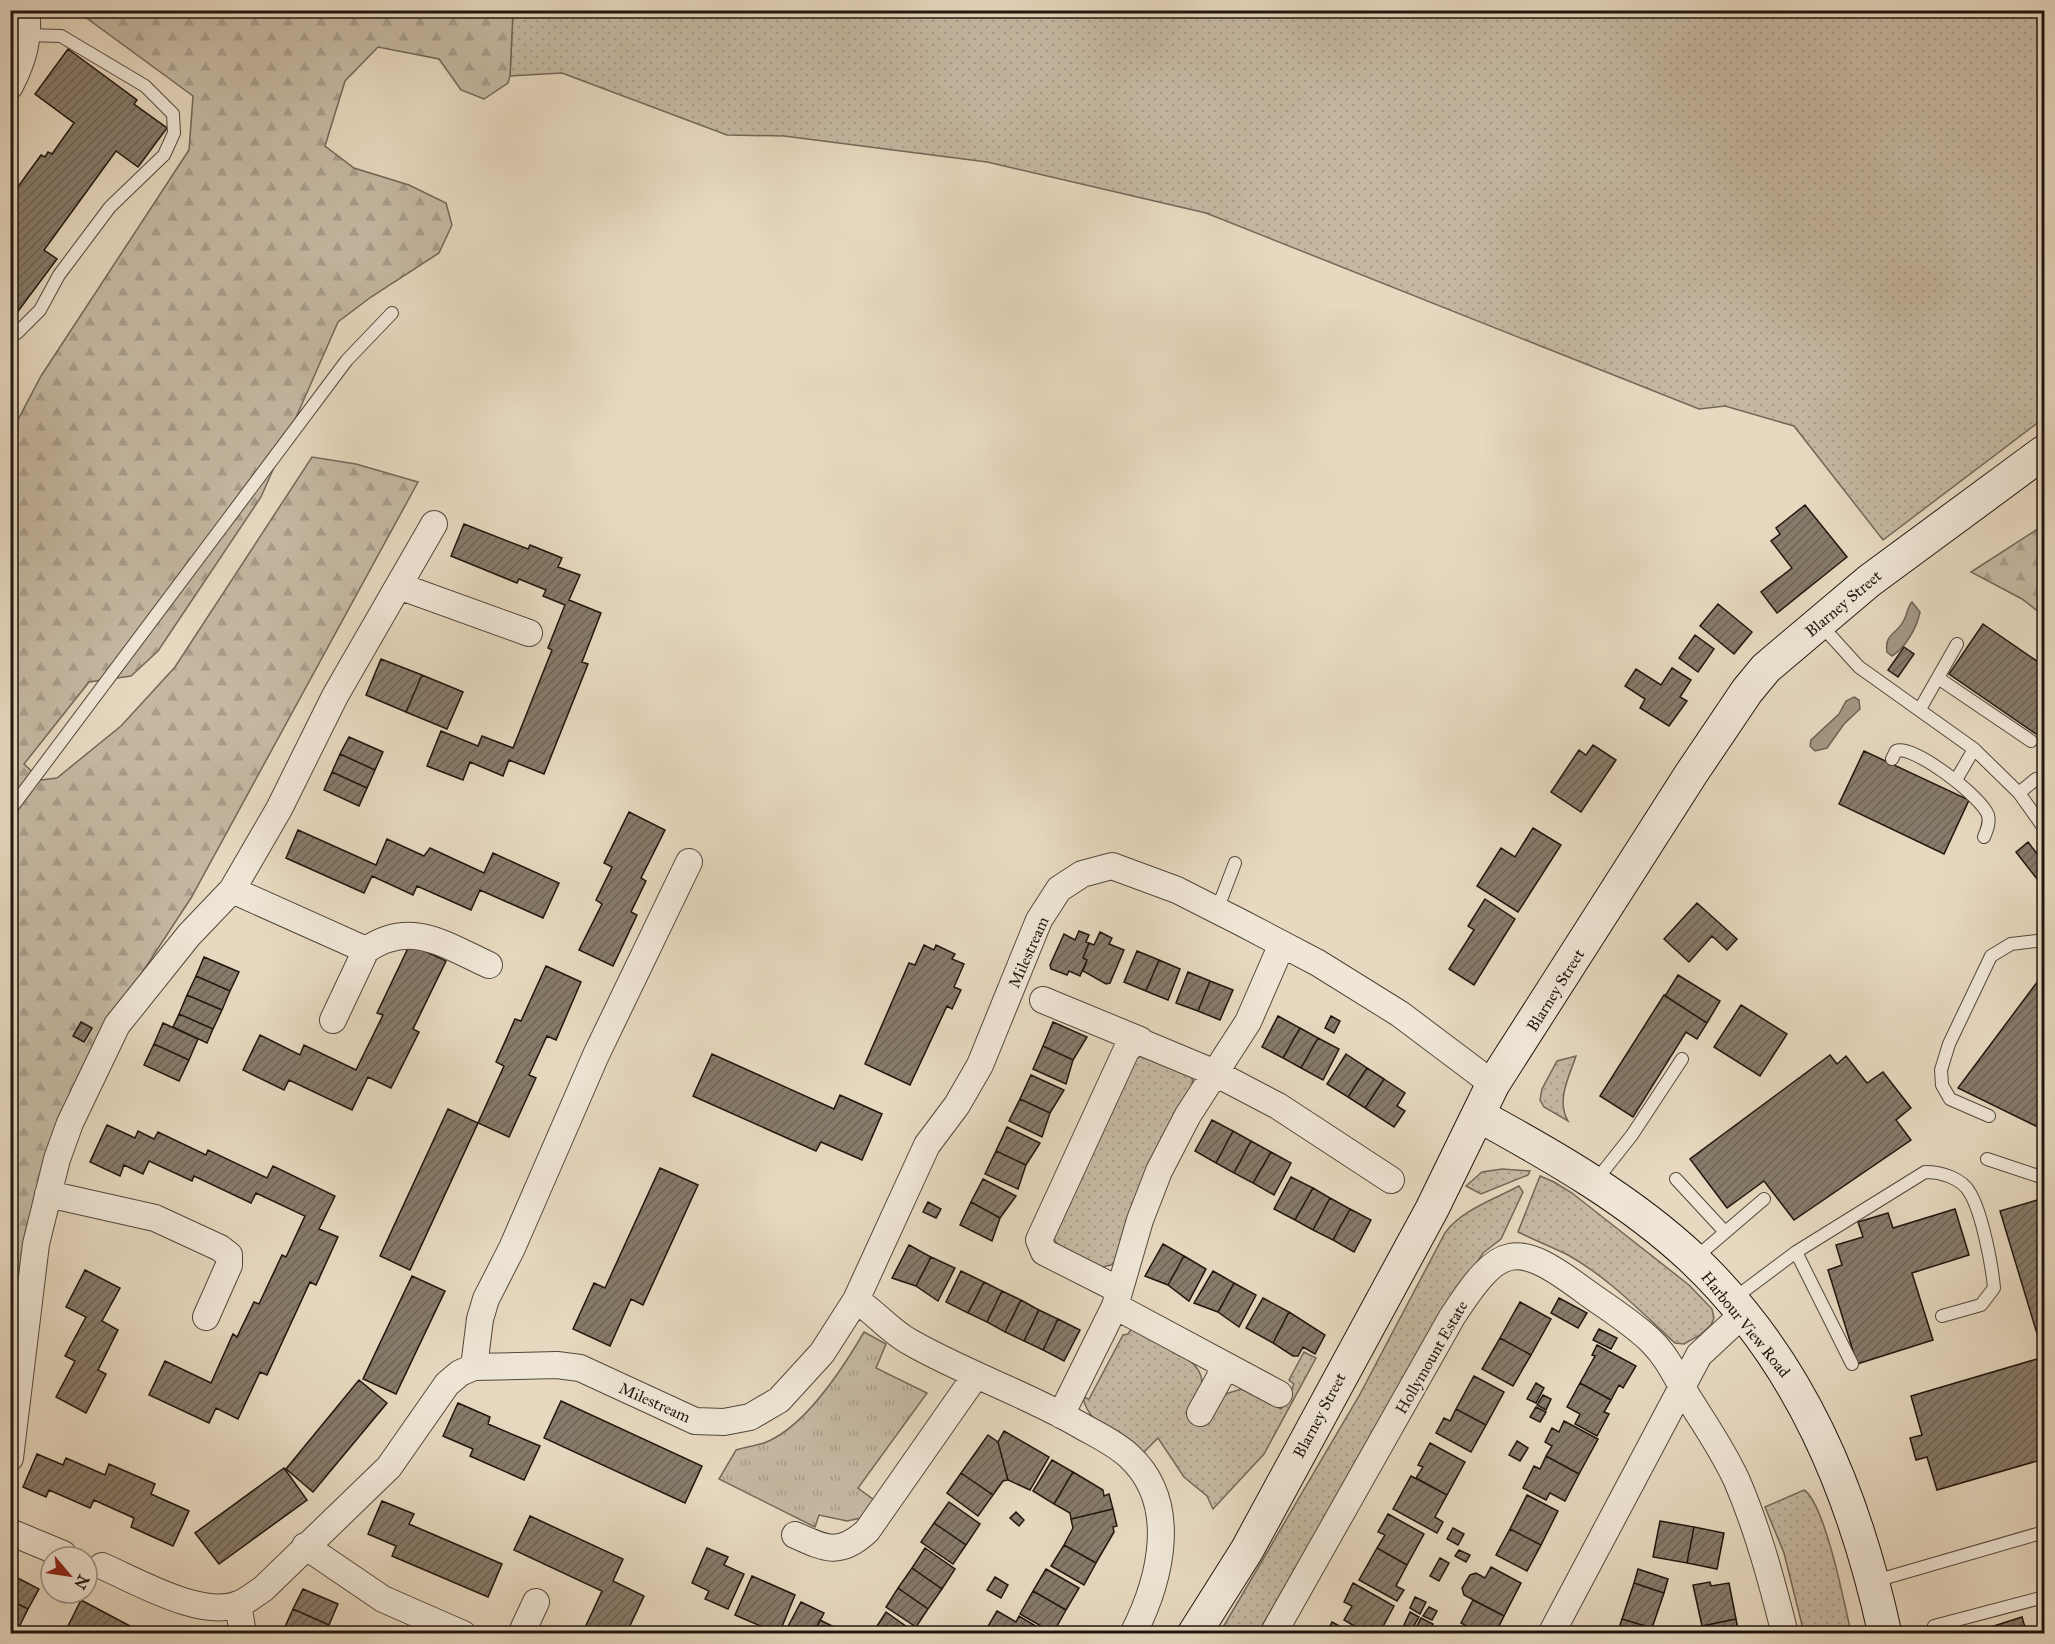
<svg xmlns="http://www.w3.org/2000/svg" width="2055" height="1644" font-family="'IM FELL Great Primer',serif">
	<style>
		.grass { fill: url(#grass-dots); stroke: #726758; stroke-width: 1.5 }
		.forest { fill: url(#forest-firs); stroke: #726758; stroke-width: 1.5 }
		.park { fill: url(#park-tufts); stroke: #726758; stroke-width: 1.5 }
		.water { fill: #a39784; stroke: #6f6355; stroke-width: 1.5 }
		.building { fill: url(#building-hatch); stroke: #20160f; stroke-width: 1.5 }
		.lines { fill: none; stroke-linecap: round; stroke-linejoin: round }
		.lane-casing { stroke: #52473b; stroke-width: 14 }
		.street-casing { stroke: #52473b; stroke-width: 28 }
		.secondary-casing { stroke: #20160f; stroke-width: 35 }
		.lane { stroke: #efe6d6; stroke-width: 12 }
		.street { stroke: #efe6d6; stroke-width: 26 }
		.secondary { stroke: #efe6d6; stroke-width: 33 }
		.labels { text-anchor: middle; stroke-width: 4.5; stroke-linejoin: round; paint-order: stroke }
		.street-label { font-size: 16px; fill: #20160f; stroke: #efe6d6 }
	</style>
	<defs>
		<pattern id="grass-dots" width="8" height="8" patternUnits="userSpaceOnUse" patternTransform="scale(1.5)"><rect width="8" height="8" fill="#c5b8a2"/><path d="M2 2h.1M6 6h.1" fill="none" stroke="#a99d8a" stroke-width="1.8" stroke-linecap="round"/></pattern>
		<pattern id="forest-firs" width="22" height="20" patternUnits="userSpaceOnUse" patternTransform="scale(1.5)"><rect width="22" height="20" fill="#c5b8a2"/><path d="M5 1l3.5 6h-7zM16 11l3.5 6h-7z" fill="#a99d8a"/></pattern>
		<pattern id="park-tufts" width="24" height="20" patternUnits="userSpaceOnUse" patternTransform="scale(1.5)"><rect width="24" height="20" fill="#c5b8a2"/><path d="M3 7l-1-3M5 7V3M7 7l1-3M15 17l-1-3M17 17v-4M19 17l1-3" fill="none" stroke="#a99d8a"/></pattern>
		<pattern id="building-hatch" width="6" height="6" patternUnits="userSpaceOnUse" patternTransform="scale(1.5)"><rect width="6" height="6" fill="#877b6b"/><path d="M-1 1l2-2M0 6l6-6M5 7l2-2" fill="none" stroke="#6e6456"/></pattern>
	</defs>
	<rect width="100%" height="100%" fill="#e7d9c0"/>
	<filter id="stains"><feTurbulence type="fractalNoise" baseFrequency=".00333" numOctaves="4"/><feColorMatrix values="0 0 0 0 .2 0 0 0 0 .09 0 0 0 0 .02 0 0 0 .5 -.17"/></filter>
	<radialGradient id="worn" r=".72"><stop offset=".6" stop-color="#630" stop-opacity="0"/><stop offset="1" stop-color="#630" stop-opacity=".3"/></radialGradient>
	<path class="grass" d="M513 10 2044 11V418L1883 540 1794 426 1725 406 1699 409 1206 213 987 162 784 136 727 135 562 73 510 76Z
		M1141 1056 1192 1077 1193 1086 1115 1261 1111 1265 1102 1267 1058 1246 1054 1238 1135 1059Z
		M1576 1056C1569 1077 1556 1100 1568 1121L1544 1107 1540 1100 1542 1089 1557 1061Z
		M1502 1169 1530 1171 1528 1175 1481 1194 1466 1186 1482 1172Z
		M1540 1176 1554 1182 1572 1193 1689 1285 1712 1309 1714 1318 1711 1325 1700 1335 1684 1344 1675 1343C1641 1312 1609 1278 1568 1255 1552 1247 1534 1240 1518 1232Z
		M1519 1186 1523 1192 1501 1239 1483 1253 1432 1330 1258 1633 1219 1634 1359 1396 1445 1233C1461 1210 1495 1199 1519 1186Z
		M1132 1328C1152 1339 1209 1359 1201 1387L1225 1394 1242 1389 1281 1409 1294 1384 1289 1380 1304 1352 1316 1358 1264 1454 1213 1509 1207 1496 1184 1477 1158 1438 1143 1453C1122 1434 1088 1427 1083 1397L1089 1399 1123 1335 1128 1334Z
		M1804 1490C1825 1503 1845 1606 1851 1633H1804L1784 1553 1765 1507Z"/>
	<path class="forest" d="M77 11H513L510 76 508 83 484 99 461 90 439 59 378 47 345 81 325 146 354 168 409 185 446 203 452 225 439 253 371 297 338 322 261 497 158 651 131 676 89 682 24 764 41 780 57 778 121 726 175 667 312 457 356 464 418 482 191 898 128 994 26 1244 11 1345V433L41 376 189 150 193 96Z
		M2044 525V616L2022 599 1971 572Z"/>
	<path class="park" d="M864 1332 886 1344 876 1368 927 1393 858 1488 874 1500 861 1518 847 1521 819 1515 815 1527 719 1479 736 1450C745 1447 755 1446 764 1443 804 1428 843 1368 864 1332Z"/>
	<path class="water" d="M1912 602 1920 612C1917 628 1905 648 1892 656L1887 652C1884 633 1898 634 1904 620 1908 613 1907 607 1912 602Z
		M1854 697 1859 700 1860 709 1844 724 1827 748 1815 751 1810 746 1811 740 1839 714 1846 701Z"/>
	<path class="building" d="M68 49 137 100 134 104 167 128 138 167 116 151 44 250 57 259 10 322V207L17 198 12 195 41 155 45 157 48 152 52 154 74 123 35 94Z
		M1805 505 1847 557 1777 613 1761 592 1792 568 1771 541 1780 534 1776 528Z
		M464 524 528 549 530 545 562 558 558 567 580 575 569 600 601 613 582 662 588 664 544 774 509 760 503 776 470 762 463 780 427 766 441 731 478 746 482 736 513 748 552 650 548 648 565 605 543 596 546 590 519 579 517 583 451 556Z
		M1718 604 1752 632 1734 654 1700 626Z
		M1983 624 2044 666V728L2039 736 1949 674Z
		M1695 635 1714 649 1698 672 1679 658Z
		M1904 647 1914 654 1898 677 1888 670Z
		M381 659 422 675 406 712 366 695Z
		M1672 668 1691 680 1680 697 1687 701 1669 726 1640 708 1645 699 1625 686 1636 669 1661 685Z
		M422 675 463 692 447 729 406 712Z
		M349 737 383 752 375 770 340 754Z
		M1593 745 1616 760 1581 812 1551 792 1579 750 1586 755Z
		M1864 751 1969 800 1944 854 1839 804Z
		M340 754 375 770 367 788 332 772Z
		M332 772 367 788 359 806 324 790Z
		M629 812 665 830 641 878 646 881 631 912 637 915 613 966 579 950 602 904 596 900 612 867 604 863Z
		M1533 828 1561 845 1518 912 1477 886 1501 848 1515 857Z
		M298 830 376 865 387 839 424 856 430 848 484 873 493 853 559 883 543 918 480 890 471 910 417 886 413 895 372 876 364 893 286 858Z
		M2028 842 2044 863V873L2037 879 2016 852Z
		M1485 899 1515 919 1474 985 1449 969 1474 930 1468 926Z
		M1697 903 1737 939 1727 950 1712 936 1689 962 1664 939Z
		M1079 931 1089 935 1086 942 1089 943 1083 958 1087 960 1080 976 1069 971 1067 975 1051 969 1050 965 1064 934 1075 940Z
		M1100 932 1112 938 1109 944 1124 950 1110 983 1106 984 1083 971 1087 960 1083 958 1089 943 1094 945Z
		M410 944 446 961 413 1029 419 1032 391 1088 368 1077 352 1110 289 1080 284 1090 243 1070 260 1035 300 1055 304 1045 356 1070 383 1015 377 1013Z
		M924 945 934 950 936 945 955 954 952 959 964 964 954 987 961 990 952 1009 947 1006 910 1085 865 1064 909 963 915 965Z
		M1137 951 1159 960 1146 991 1124 982Z
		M204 957 239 972 230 991 196 976Z
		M1159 960 1180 969 1168 1000 1146 991Z
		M546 966 581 982 556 1040 547 1036 529 1075 536 1078 509 1137 478 1123 504 1066 496 1062 515 1019 521 1021Z
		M1188 972 1210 981 1198 1011 1176 1003Z
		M2044 973V1130L1958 1088Z
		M1678 975 1720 1001 1707 1023 1665 996Z
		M196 976 230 991 222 1010 187 995Z
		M1210 981 1233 990 1220 1020 1198 1011Z
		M187 995 222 1010 213 1029 179 1014Z
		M1664 995 1707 1023 1697 1039 1686 1032 1633 1117 1600 1096Z
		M1741 1005 1787 1034 1760 1076 1714 1047Z
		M179 1014 213 1029 207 1043 173 1027Z
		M1278 1016 1300 1028 1283 1058 1262 1047Z
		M1331 1016 1340 1021 1334 1033 1325 1028Z
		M81 1022 92 1028 84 1042 73 1036Z
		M1053 1022 1087 1037 1073 1060 1043 1046Z
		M163 1023 198 1039 189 1060 154 1044Z
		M1300 1028 1318 1038 1301 1068 1283 1058Z
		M1318 1038 1339 1049 1323 1080 1301 1068Z
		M154 1044 189 1060 179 1081 144 1065Z
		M1043 1046 1073 1060 1066 1084 1033 1069Z
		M712 1054 834 1109 840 1095 882 1114 862 1160 821 1142 816 1151 693 1096Z
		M1346 1054 1367 1068 1348 1097 1327 1084Z
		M1830 1055 1837 1064 1846 1056 1867 1083 1883 1072 1911 1108 1896 1120 1911 1140 1794 1220 1764 1181 1727 1208 1690 1159Z
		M1367 1068 1384 1079 1365 1108 1348 1097Z
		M1031 1075 1064 1090 1050 1113 1020 1099Z
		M1384 1079 1405 1093 1397 1106 1405 1111 1394 1127 1365 1108Z
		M1020 1099 1050 1113 1042 1137 1009 1121Z
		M448 1109 478 1123 410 1270 380 1256Z
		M1212 1120 1233 1131 1216 1163 1195 1151Z
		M107 1125 135 1138 138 1131 154 1139 158 1132 206 1155 208 1150 267 1178 273 1166 335 1196 319 1229 338 1237 316 1285 310 1282 267 1375 260 1372 238 1419 216 1408 209 1423 149 1395 165 1361 211 1383 233 1334 237 1337 254 1302 259 1304 282 1255 286 1257 305 1216 256 1193 251 1203 194 1176 192 1181 149 1161 143 1174 124 1165 120 1176 90 1162Z
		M1007 1127 1040 1143 1026 1165 996 1151Z
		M1233 1131 1251 1141 1234 1173 1216 1163Z
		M1251 1141 1271 1152 1253 1183 1234 1173Z
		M996 1151 1026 1165 1018 1189 985 1174Z
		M1271 1152 1291 1163 1274 1195 1253 1183Z
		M660 1168 698 1185 643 1305 631 1299 610 1346 573 1329 594 1283 605 1288Z
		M1291 1177 1313 1188 1295 1220 1274 1209Z
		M983 1179 1016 1196 1000 1218 971 1202Z
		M1313 1188 1330 1198 1313 1230 1295 1220Z
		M1330 1198 1350 1209 1333 1240 1313 1230Z
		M2044 1198V1335L2038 1337 2000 1211Z
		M928 1202 941 1209 936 1218 923 1212Z
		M971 1202 1000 1218 992 1241 960 1225Z
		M1350 1209 1371 1220 1354 1252 1333 1240Z
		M1955 1209 1969 1255 1912 1273 1933 1340 1857 1364 1828 1270 1842 1265 1836 1245 1863 1237 1858 1222 1888 1213 1893 1228Z
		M1163 1244 1184 1256 1168 1285 1145 1276Z
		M909 1245 931 1257 916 1286 892 1278Z
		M1184 1256 1206 1269 1189 1301 1168 1285Z
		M931 1257 955 1268 938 1301 916 1286Z
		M85 1270 120 1288 102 1321 118 1330 98 1370 106 1374 86 1413 56 1397 75 1361 65 1356 86 1317 66 1307Z
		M961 1271 984 1282 968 1313 946 1302Z
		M1213 1271 1234 1283 1218 1312 1194 1303Z
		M412 1276 445 1291 396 1394 363 1379Z
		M984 1282 1002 1291 987 1322 968 1313Z
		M1234 1283 1256 1295 1239 1327 1218 1312Z
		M1002 1291 1021 1300 1005 1332 987 1322Z
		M1263 1298 1289 1312 1273 1343 1246 1328Z
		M1559 1298 1587 1313 1578 1328 1551 1313Z
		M1021 1300 1039 1310 1024 1341 1005 1332Z
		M1520 1302 1551 1319 1531 1355 1500 1338Z
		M1039 1310 1058 1319 1043 1350 1024 1341Z
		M1289 1312 1325 1335 1315 1354 1303 1347 1298 1356H1293L1273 1343Z
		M1058 1319 1080 1330 1064 1361 1043 1350Z
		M1599 1329 1617 1338 1611 1349 1593 1340Z
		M1500 1338 1531 1355 1513 1386 1482 1369Z
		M1597 1345 1636 1366 1623 1388 1619 1385 1611 1400 1580 1383 1595 1356 1592 1355Z
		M2037 1359 2044 1384V1459L1937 1490 1927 1457 1916 1460 1910 1438 1922 1435 1911 1396Z
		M1474 1376 1504 1392 1486 1425 1456 1409Z
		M359 1380 387 1403 313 1492 286 1469Z
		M1536 1383 1544 1388 1536 1403 1527 1399Z
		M1580 1383 1611 1400 1604 1412 1609 1414 1597 1436 1575 1424 1580 1414 1567 1407Z
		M1543 1395 1551 1399 1546 1410 1537 1405Z
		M561 1401 702 1466 685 1503 544 1438Z
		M458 1403 490 1417 488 1424 540 1446 524 1480 470 1456 473 1449 443 1436Z
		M1536 1407 1546 1412 1540 1422 1530 1417Z
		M1456 1409 1486 1425 1471 1452 1436 1433 1444 1418 1450 1421Z
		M1564 1421 1598 1439 1579 1474 1546 1456 1552 1446 1545 1442 1552 1428 1559 1432Z
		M1004 1431 1049 1457 1030 1490 1008 1480 998 1442Z
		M988 1435 998 1442 1008 1480 1003 1481 993 1495 961 1473Z
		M1517 1441 1528 1448 1520 1461 1509 1455Z
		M1430 1443 1465 1462 1447 1495 1416 1478 1423 1467 1418 1465Z
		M37 1454 63 1465 66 1458 105 1475 109 1464 155 1484 151 1494 189 1511 173 1546 131 1527 134 1518 94 1500 90 1508 49 1490 46 1497 23 1487Z
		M1546 1456 1579 1474 1565 1501 1550 1493 1546 1500 1523 1488 1534 1466 1540 1469Z
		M1052 1460 1073 1472 1054 1504 1033 1491Z
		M284 1468 307 1500 219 1564 195 1533Z
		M1073 1472 1103 1490 1104 1496 1109 1494 1113 1509 1071 1519 1070 1513 1054 1504Z
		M961 1473 993 1495 978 1516 947 1493Z
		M1411 1476 1447 1495 1435 1517 1443 1522 1437 1533 1393 1509Z
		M1527 1495 1558 1511 1541 1545 1510 1529Z
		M382 1501 414 1514 409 1524 502 1564 488 1597 392 1556 396 1546 368 1534Z
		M949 1502 980 1524 966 1545 934 1523Z
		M1113 1509 1117 1526 1113 1527 1114 1532 1096 1563 1064 1545 1073 1528 1071 1519Z
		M1016 1512 1024 1520 1019 1526 1010 1518Z
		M1388 1514 1424 1534 1407 1565 1377 1548 1385 1535 1378 1532Z
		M530 1516 623 1559 613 1581 644 1596 626 1634H582L602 1591 514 1550Z
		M1660 1521 1694 1527 1687 1563 1653 1557Z
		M934 1523 966 1545 953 1564 921 1542Z
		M1694 1527 1724 1533 1717 1569 1687 1563Z
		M1453 1528 1464 1534 1458 1545 1447 1539Z
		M1510 1529 1541 1545 1527 1571 1496 1555Z
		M1064 1545 1096 1563 1084 1585 1051 1566Z
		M707 1548 728 1557 724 1565 744 1574 728 1609 705 1599 709 1591 692 1583Z
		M925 1548 955 1569 942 1589 912 1568Z
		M1377 1548 1407 1565 1396 1586 1404 1590 1397 1601 1359 1580Z
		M1459 1550 1470 1555 1466 1562 1455 1556Z
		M1440 1558 1449 1563 1439 1581 1430 1576Z
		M1491 1567 1521 1583 1504 1616 1464 1595 1462 1588 1470 1575 1476 1573 1485 1578Z
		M912 1568 942 1589 928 1609 898 1588Z
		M1046 1569 1079 1588 1066 1610 1033 1591Z
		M1638 1569 1668 1579 1664 1593 1634 1583Z
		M10 1574 39 1589 28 1609 10 1600Z
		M752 1576 795 1595 779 1634 735 1615Z
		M995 1577 1008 1585 1001 1598 987 1590Z
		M1710 1582 1711 1586 1729 1583 1736 1619 1702 1626 1693 1585Z
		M1353 1583 1394 1606 1379 1634H1368L1344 1620 1352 1606 1344 1602Z
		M1634 1583 1664 1593 1652 1628 1622 1619Z
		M898 1588 928 1609 916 1627 886 1607Z
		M303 1589 338 1604 329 1625 293 1609Z
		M1033 1591 1066 1610 1053 1633 1020 1614Z
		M1415 1597 1426 1602 1420 1614 1410 1608Z
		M10 1600 28 1609 18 1629 10 1626Z
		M81 1600 145 1634H64Z
		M1473 1600 1504 1616 1495 1634H1481L1461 1623Z
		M801 1602 824 1613 813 1634H784Z
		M1429 1607 1437 1611 1432 1620 1423 1616Z
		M293 1609 329 1625 325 1634H293L284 1629Z
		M997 1611 1016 1622 1019 1616 1049 1634H997L987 1628Z
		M886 1612 917 1634H872Z
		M1410 1612 1419 1617 1412 1629 1404 1625Z
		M2022 1617 2027 1634H1969Z
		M1421 1618 1433 1624 1429 1633 1417 1626Z
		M1622 1619 1652 1628 1650 1634H1617Z
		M1736 1619 1739 1634H1704L1702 1626Z
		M820 1620 840 1630 839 1634H813Z
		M1332 1622 1354 1634H1326Z"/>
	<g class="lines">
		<defs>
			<path id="lane" d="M17 333 40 310 59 275 110 207 164 155 174 133 173 114 145 86 61 36 28 35
				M1820 624 1859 667 1974 749 2019 793 2044 828
				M1938 678 2031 741
				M1920 709 1957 644
				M1892 759 1896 751C1913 744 1982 797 1988 815 1990 823 1987 830 1984 837
				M1956 780 1974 749
				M2019 793 2036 779 2044 780
				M10 814 13 806 347 360 392 313
				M1217 910 1235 863
				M1989 1116 1950 1099 1942 1085 1941 1070 1949 1044 1991 956 2011 944 2044 940
				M1987 1159 2044 1178
				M1676 1179 1725 1232
				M1594 1183 1632 1135 1682 1059
				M1796 1252 1925 1172C1941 1172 1962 1178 1970 1193 1982 1213 1992 1265 1994 1288L1981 1305 1942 1316
				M1694 1259 1764 1199
				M1732 1300 1796 1252 1852 1364
				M1875 1581 2044 1532
				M1934 1626 2044 1597"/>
			<path id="street" d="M10 86C23 61 30 38 26 10
				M399 586 529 633
				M232 890 366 950C411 919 445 945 489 965
				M1043 1000 1140 1040
				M333 1020 366 950
				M48 1194 155 1218 220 1248 229 1255V1265L206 1317
				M1119 1290 1044 1252 1039 1240 1126 1051 1136 1040 1215 1073 1278 1106 1391 1180
				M856 1300C875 1312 891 1332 910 1342 964 1373 1024 1393 1078 1424 1095 1434 1114 1442 1129 1456 1180 1503 1161 1579 1133 1634
				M1115 1306 1279 1394
				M474 1367 480 1319 486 1299 512 1248 596 1055 689 862
				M1200 1413 1226 1366
				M1061 1415 1115 1306 1140 1220 1159 1171 1188 1115 1248 1022 1282 944
				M10 1458 36 1244 57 1159 70 1123 117 1025 189 935 232 890 279 809 335 696 434 524
				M10 1532 63 1554
				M795 1535C826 1549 840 1556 867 1531L976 1375
				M305 1546 383 1599 463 1634
				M102 1566C137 1581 201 1619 239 1604 247 1601 255 1594 263 1589L389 1467 447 1384 460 1373 474 1367 557 1365 580 1368 695 1421 724 1422 750 1417 779 1400 822 1353 856 1300 927 1145 957 1105 980 1065 1039 920 1059 889 1082 874 1112 866 1177 890 1242 923 1318 963 1400 1014 1493 1084
				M238 1604 243 1634
				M521 1634 536 1602
				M1273 1634 1452 1317C1500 1243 1515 1239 1586 1292 1608 1308 1633 1323 1652 1342 1669 1359 1677 1379 1689 1399 1706 1426 1724 1452 1737 1481 1758 1530 1772 1582 1785 1634
				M1551 1634 1699 1355 1742 1315"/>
			<path id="secondary" d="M1478 1115C1553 1156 1630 1200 1693 1259 1800 1361 1854 1492 1885 1634
				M1194 1634 1247 1550 1432 1209 1493 1084 1691 774 1747 691 1766 668 1869 581 2044 452"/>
		</defs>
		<use href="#lane" class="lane-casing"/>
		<use href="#street" class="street-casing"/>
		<use href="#secondary" class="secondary-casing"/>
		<use href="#lane" class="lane"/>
		<use href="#street" class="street"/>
		<use href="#secondary" class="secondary"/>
	</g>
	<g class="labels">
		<g class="street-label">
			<text transform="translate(1843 603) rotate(-40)" y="6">Blarney Street</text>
			<text transform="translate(1028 952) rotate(-66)" y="6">Milestream</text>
			<text transform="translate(1555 990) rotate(-58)" y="6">Blarney Street</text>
			<text transform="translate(1746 1324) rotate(51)" y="6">Harbour View Road</text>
			<text transform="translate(1431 1357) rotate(-60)" y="6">Hollymount Estate</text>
			<text transform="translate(655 1402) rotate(24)" y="6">Milestream</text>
			<text transform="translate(1319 1415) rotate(-62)" y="6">Blarney Street</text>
		</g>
	</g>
	<rect width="2055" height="1644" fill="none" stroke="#e7d9c0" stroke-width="36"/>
	<rect x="12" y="12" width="2031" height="1620" fill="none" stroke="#20160f" stroke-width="3"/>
	<rect x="18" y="18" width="2019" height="1608" fill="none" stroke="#20160f" stroke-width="1.5"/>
	<g transform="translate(69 1575) rotate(119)"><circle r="28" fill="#efe6d6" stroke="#9c9386" stroke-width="1.5"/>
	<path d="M0-4.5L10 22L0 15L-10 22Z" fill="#8f2418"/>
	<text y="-9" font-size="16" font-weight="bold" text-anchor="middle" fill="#20160f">N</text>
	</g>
	<rect width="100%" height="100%" filter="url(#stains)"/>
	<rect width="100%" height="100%" fill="url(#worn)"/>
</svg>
